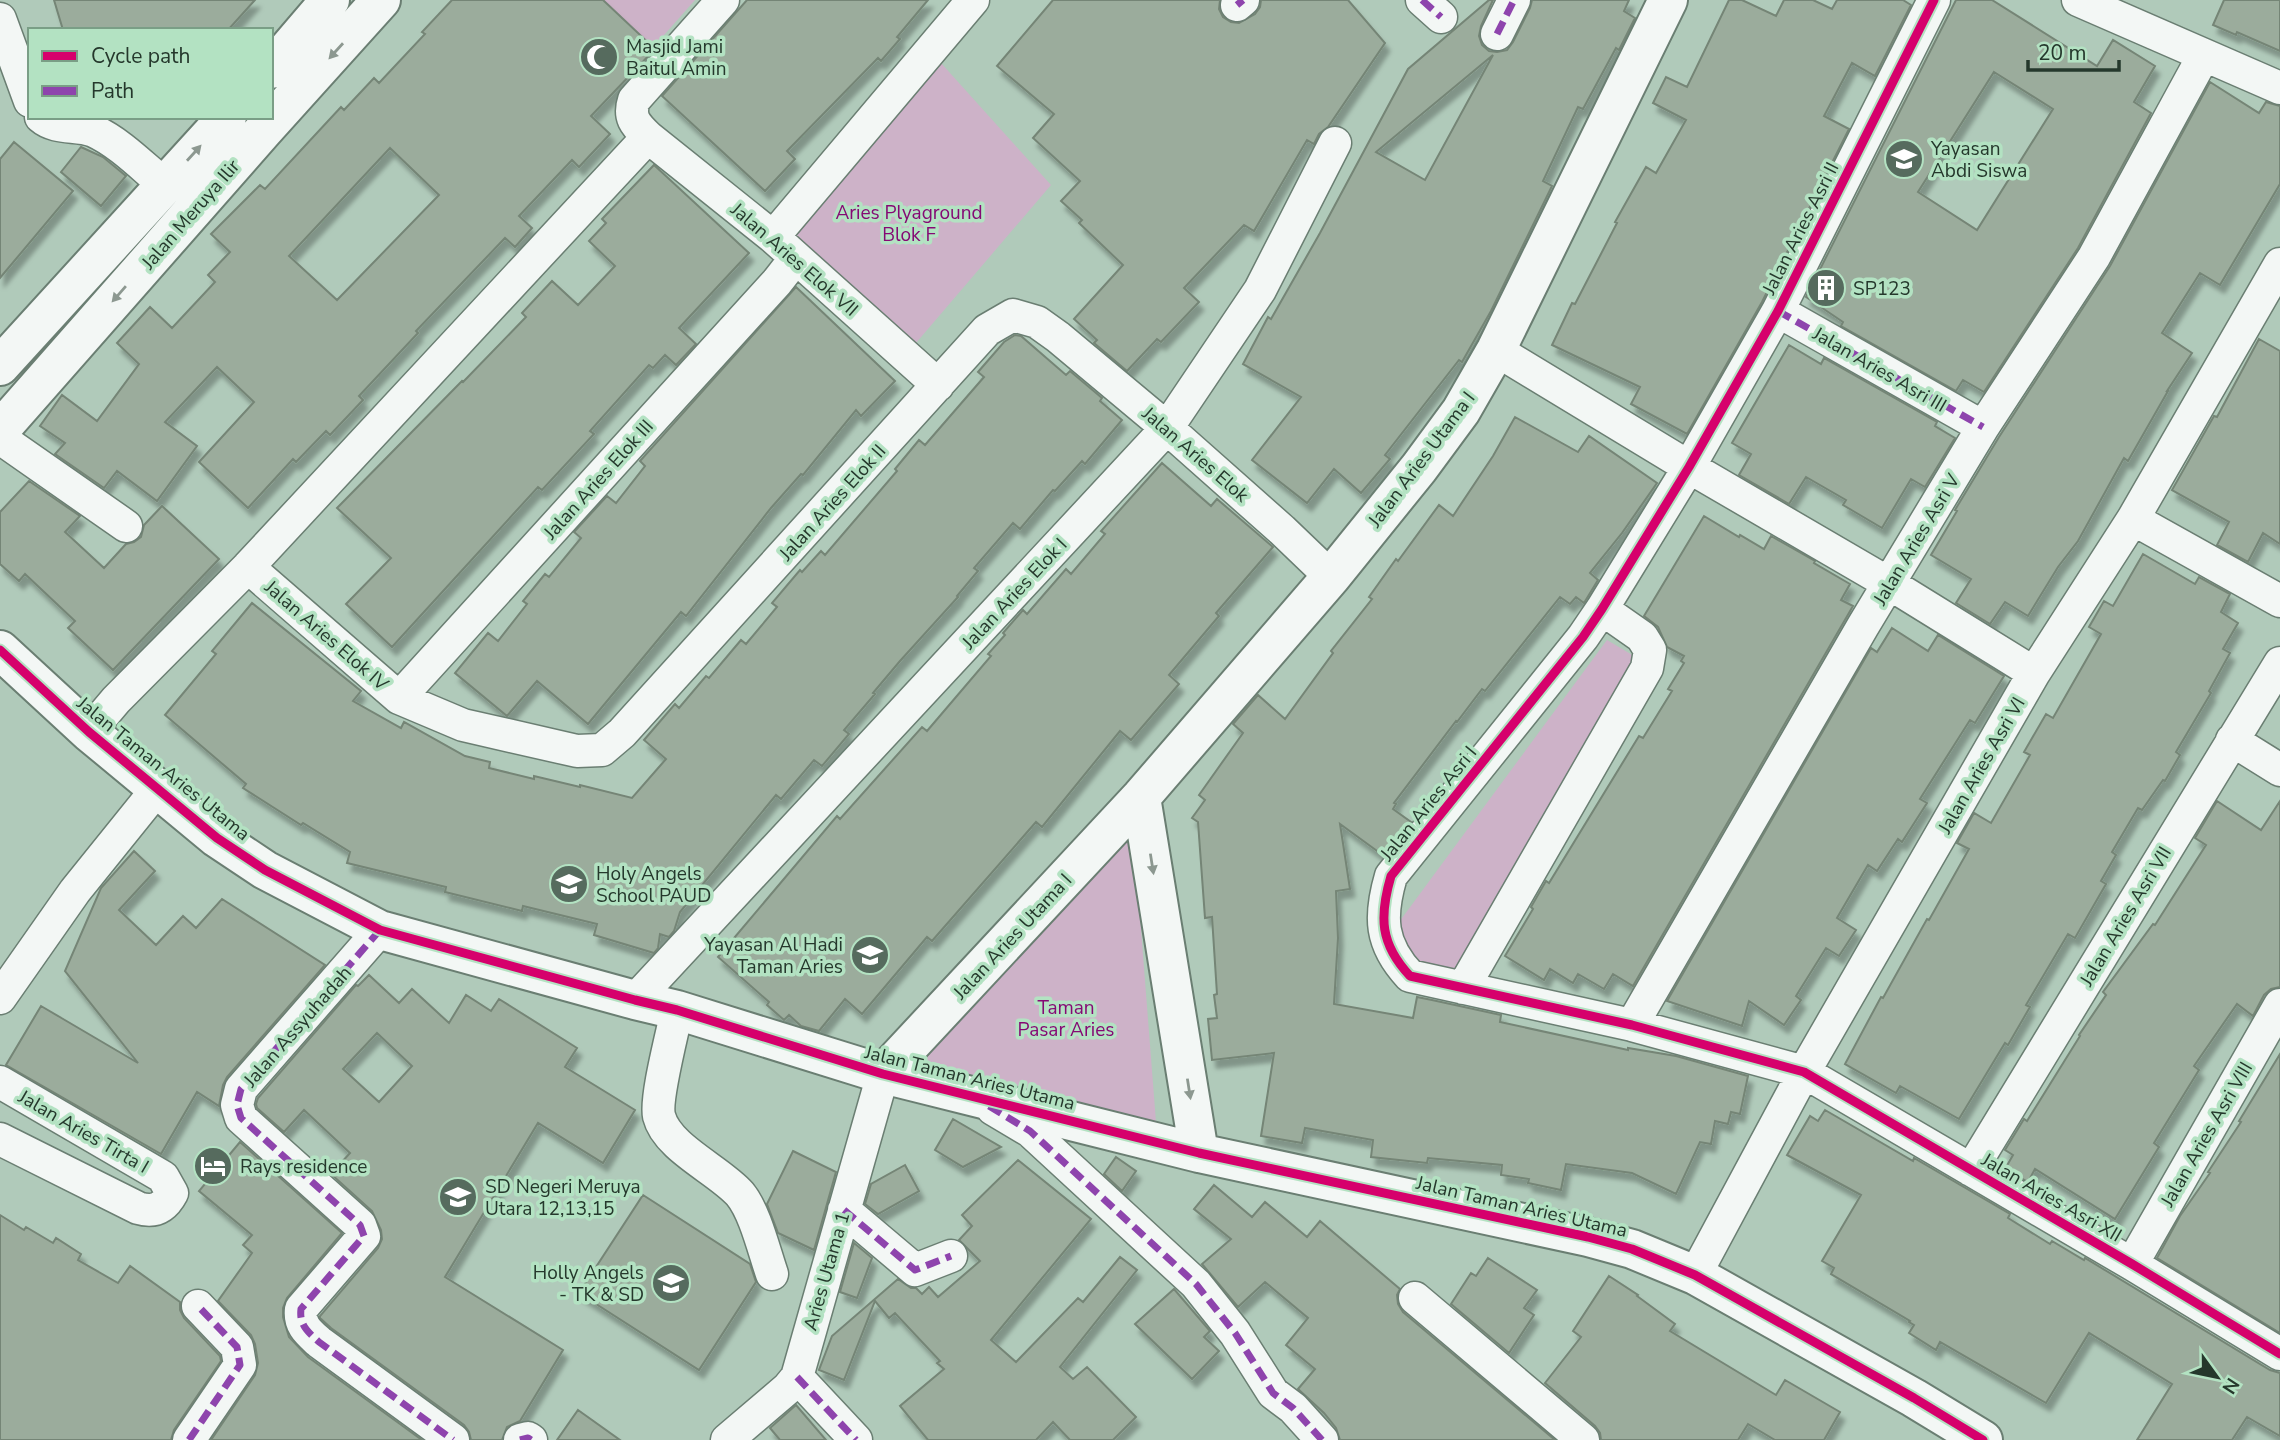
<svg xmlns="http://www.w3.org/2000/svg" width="2280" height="1440" font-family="'Nunito Sans',sans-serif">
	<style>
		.green { fill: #cdb2c8 }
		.building { fill: #9bac9c; stroke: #758576; stroke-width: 2; fill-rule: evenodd; filter: url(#shadow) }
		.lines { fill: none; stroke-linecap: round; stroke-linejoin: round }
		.street-casing { stroke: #6a7e72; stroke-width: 35 }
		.secondary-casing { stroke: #6a7e72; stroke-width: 42 }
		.primary-casing { stroke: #6a7e72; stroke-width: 42 }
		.street { stroke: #f3f7f5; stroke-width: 32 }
		.secondary { stroke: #f3f7f5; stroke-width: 38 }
		.primary { stroke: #f3f7f5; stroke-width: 38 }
		.quiet { stroke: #8e44ad; stroke-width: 7; stroke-dasharray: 14 7; stroke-linecap: butt }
		.cycleway-casing { stroke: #b3e2c2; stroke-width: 13 }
		.cycleway { stroke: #d6006c; stroke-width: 9 }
		.oneway { fill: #8c9890 }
		.labels { text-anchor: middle; stroke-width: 7; stroke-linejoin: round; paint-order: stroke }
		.poi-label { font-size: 19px; fill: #25382c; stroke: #b3e2c2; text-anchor: start }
		.park-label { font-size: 19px; fill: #850974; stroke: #b3e2c2 }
		.street-label { font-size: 19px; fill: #25382c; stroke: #b3e2c2 }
	</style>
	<defs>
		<filter id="shadow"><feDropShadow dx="4.5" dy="8" stdDeviation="2" flood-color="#0004"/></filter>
	</defs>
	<rect width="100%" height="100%" fill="#b0caba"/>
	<path class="green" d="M489 0H695L604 103Z
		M941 63 1051 185 904 357 778 243Z
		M1607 640 1639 659 1457 982 1395 970 1391 933Z
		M1133 827 1156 1122 907 1067Z"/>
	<path class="building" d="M54 0H255L228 30H63Z
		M452 0H603L655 49 591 116 610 134 579 167 572 160 519 216 532 228 515 247 505 238 416 331 418 333 359 396 363 400 330 435 326 431 296 462 293 459 248 508 199 462 254 402 217 367 165 422 197 446 157 501 117 471 104 488 55 454 65 443 40 426 62 395 97 421 139 364 117 343 150 307 172 328 215 282 208 275 230 252 211 234 260 185 265 189 341 107 344 110 374 78 379 83 425 34 422 32ZM390 148 439 195 337 300 289 256Z
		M747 0H928L897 37 900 39 881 61 878 58 787 151 795 159 765 191 662 96Z
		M1053 0H1220L1219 9 1223 17 1231 22 1239 23 1255 14 1260 7 1261 0H1348L1385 43 1328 127 1319 134 1314 144 1307 140 1254 231 1244 225 1184 288 1199 302 1161 342 1157 339 1127 371 1094 343 1097 340 1074 319 1123 265 1079 223 1082 220 1061 201 1080 181 1033 138 1054 114 997 66Z
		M1489 0H1493L1481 26 1479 36 1482 45 1489 51 1497 52 1507 50 1513 42 1530 8 1532 0H1629L1624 11 1635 18 1619 50 1616 48 1583 109 1578 107 1543 181 1552 186 1491 311 1462 362 1459 360 1385 455 1390 459 1361 493 1334 469 1307 503 1252 460 1301 397 1243 364 1268 317 1271 319 1320 233 1408 69ZM1493 55 1425 180 1376 152Z
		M1729 0H1742L1776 16 1784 0H1813L1832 9 1837 0H1903L1911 5 1875 76 1852 63 1824 116 1849 129 1762 302 1687 434 1631 404 1640 387 1552 345 1572 303 1575 304 1617 223 1615 222 1646 167 1656 173 1686 120 1653 103 1666 77 1687 87Z
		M1956 0H1992L2097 66 2113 40 2155 66 2134 102 2151 113 2078 248 1984 392 1963 380 1956 391 1841 326 1843 322 1806 297ZM1994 72 2053 109 1977 230 1918 192Z
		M2224 0H2280V51L2237 32 2236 35 2213 25Z
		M2210 82 2259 113 2266 102 2280 106V184L2220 285 2200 273 2162 333 2192 353 2167 391H2168L2128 461 2124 458 2078 541 2058 567 2028 616 2005 602 1990 624 1956 603 1971 579 1931 555 1957 511 1955 510 1999 437 2110 266Z
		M14 142 73 191 0 278V159Z
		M81 147 103 157 126 176 101 206 61 172Z
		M654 165 749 253 679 328 696 344 676 365 665 355 653 368 649 365 590 431 594 434 542 490 538 487 392 647 346 604 391 558 337 508 462 381 463 382 526 317 522 313 552 281 578 305 615 266 589 241 606 223 602 219Z
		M796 287 895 381 861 416 856 410 803 475 801 474 771 508 686 616 681 612 588 724 537 681 507 716 455 673 488 633 498 641 527 604 523 601 545 574 549 577 581 538 574 532 607 496 616 503 645 466 640 461Z
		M1015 335 1021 336 1066 375 1070 371 1102 398 1100 401 1122 420 1085 464 1082 461 1055 491 1053 490 1020 529 1013 523 974 568 978 571 957 596 958 597 900 661 873 693 875 694 844 730 849 734 822 766 814 760 781 799 776 795 680 912 674 931 669 937 660 934 658 948 654 953 594 935 597 924 523 906 522 911 445 892 446 887 347 863 350 852 303 823 301 825 243 788 246 784 165 715 216 654 212 651 252 603 361 691 353 701 401 728 404 722 465 756 490 762 489 768 534 779V776L580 787V785L632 798 666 759 644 740 675 704 679 708 706 676 709 678 741 640 746 644 777 607 772 603 800 570 802 572 821 551 825 555 897 471 895 469 919 440 925 445 984 377 978 372 1004 342Z
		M2259 339 2280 351V544L2263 533 2248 562 2217 545 2229 522 2172 490 2214 416 2217 417Z
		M1789 345 1821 364 1824 358 1937 422 1935 426 1955 438 1925 487 1911 479 1882 528 1843 505 1846 500 1806 477 1789 504 1739 475 1751 454 1732 443Z
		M1515 417 1578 452 1589 436 1657 483 1622 533 1590 573 1598 580 1584 603 1576 597 1570 604 1560 597 1485 691 1482 689 1457 722 1456 721 1394 803 1396 804 1393 809 1411 822 1384 856 1340 824 1350 889 1336 891 1338 938 1334 1004 1413 1018 1417 997 1432 1000 1501 1015 1500 1022 1628 1050V1048L1676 1056 1748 1076 1740 1114 1731 1112 1728 1124 1715 1121 1711 1144 1700 1142 1676 1194 1632 1173 1566 1164 1561 1190 1528 1183 1529 1179 1501 1175 1502 1165 1428 1158 1427 1163 1371 1157 1373 1140 1305 1128 1302 1143 1261 1136 1274 1053 1212 1060 1208 1019 1217 1018 1214 995 1217 994 1212 917 1205 918 1198 822 1192 818 1205 800 1199 795 1243 733 1233 724 1258 695 1285 719 1333 653 1331 651 1372 599 1369 597 1396 559 1398 561 1439 505 1453 516 1493 456Z
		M1162 463 1211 506 1217 499 1273 547 1216 613 1219 616 1169 675 1179 684 1131 740 1120 731 1042 827 1036 822 932 941 927 937 862 1014 845 999 819 1031 801 1026 789 1015 784 1020 767 1005 769 1002 718 957 837 816 840 819 922 727 927 731 991 656 988 654 1005 635 1003 633 1023 610 1027 614 1066 569 1071 574 1105 534 1101 531Z
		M29 481 80 516 65 532 104 568 126 544 134 542 141 537 144 525 162 506 219 559 113 670 68 628 75 621 25 574 19 581 0 564V512Z
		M1704 516 1739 537 1740 535 1764 549 1771 536 1815 561 1814 563 1850 584 1841 600 1853 606 1633 986 1613 974 1604 989 1578 974 1573 983 1550 969 1544 980 1505 956 1533 909 1531 907 1546 881 1549 883 1639 736 1643 738 1672 691 1668 689 1684 663 1681 661 1684 656 1667 647 1658 627 1644 616Z
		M2143 554 2195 584 2199 577 2230 594 2221 612 2238 623 2223 649 2230 653 2209 691 2211 693 2176 752 2180 755 2165 781 2163 780 2142 810 2138 808 2112 852 2116 855 2101 881 2106 884 2075 938 2068 934 2026 1005 2030 1007 2008 1045 2005 1043 1959 1119 1900 1086 1896 1093 1845 1064 1881 997 1883 998 1927 919 1929 920 1969 849 1957 843 1974 813 1991 823 2030 755 2024 752 2046 714 2053 718 2101 634 2089 627 2104 601 2113 606Z
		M1892 628 1928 651 1938 635 2004 676 1975 723 1970 720 1920 799 1927 803 1902 842 1898 839 1877 871 1868 865 1837 918 1856 930 1839 956 1826 948 1796 996 1801 1000 1784 1025 1749 1001 1742 1026 1667 1001 1871 648 1877 652Z
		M2217 801 2261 830 2280 801V987L2271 989 2264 995 2253 1016 2237 1004 2194 1066 2199 1070 2154 1143 2159 1147 2115 1219 2035 1169 2028 1182 2005 1169 2013 1155 2005 1150 2024 1119 2027 1121 2080 1036 2079 1035 2106 995 2103 992 2153 924 2155 925 2206 845 2195 838Z
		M134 851 155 871 119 910 156 945 183 916 196 928 222 899 325 965 227 1077 223 1085 219 1106 197 1092 161 1154 6 1065 41 1006 138 1063 65 971 101 888Z
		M369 975 399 1003 412 989 449 1023 466 995 491 1011 499 999 577 1048 565 1067 635 1110 603 1163 538 1123 445 1277 563 1350 520 1421 507 1427 502 1440H471L469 1432 464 1425 331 1328 320 1318V1316L378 1248 382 1239 381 1230 372 1211 331 1174 350 1153 304 1110 284 1132 257 1108 256 1104 258 1098 356 985 358 986ZM377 1033 412 1066 379 1102 343 1069Z
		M2280 1054V1333L2157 1258 2180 1216 2210 1173 2208 1172 2241 1122 2239 1121Z
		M1825 1110 1913 1161 1914 1158 2010 1214 2008 1218 2050 1244 2052 1241 2084 1260 2085 1258 2270 1370 2280 1373V1436L2247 1417 2232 1440H2137L2172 1384 2089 1333 2046 1403 1940 1342 1936 1350 1909 1333 1914 1325 1909 1322 1910 1321 1831 1274 1834 1268 1822 1261 1861 1195 1787 1155 1810 1116 1818 1121Z
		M953 1119 1001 1147 963 1167 935 1150Z
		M240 1142 342 1233 287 1298 283 1308V1317L289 1337 308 1357 422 1440H211L255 1375 258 1363 255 1344 251 1335 218 1301 252 1253 243 1245 252 1235 199 1191Z
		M793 1151 836 1172 814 1250 778 1233 767 1204Z
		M1116 1157 1136 1171 1122 1191 1104 1174Z
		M1018 1160 1091 1219 991 1340 1016 1362 1078 1298 1083 1302 1120 1257 1137 1270 1060 1367 1073 1379 1087 1367 1136 1417 1113 1440H1070L1053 1422 1036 1440H928L900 1406 944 1369 937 1363 940 1361 895 1313 889 1318 875 1301 844 1380 819 1370 832 1336 898 1279 911 1288H916L922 1294 929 1287 938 1297 980 1261 959 1240 972 1226 962 1215Z
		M905 1165 919 1191 878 1214 865 1204 871 1184Z
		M1214 1185 1252 1217 1265 1202 1307 1237 1320 1221 1400 1289 1397 1295 1398 1304 1403 1312 1555 1440H1340L1336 1428 1324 1413 1298 1389 1315 1369 1286 1345 1308 1318 1265 1282 1238 1307 1202 1264 1231 1239 1194 1209Z
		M643 1195 750 1264 756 1282 699 1370 579 1293Z
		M0 1215 24 1230 26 1227 53 1243 56 1238 81 1254 78 1260 118 1283 130 1266 180 1302V1310L184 1318 220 1356 221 1361 174 1430 171 1440H0Z
		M854 1243 872 1258 857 1298 840 1292Z
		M1488 1258 1537 1290 1524 1308 1534 1315 1509 1353 1451 1304 1471 1273 1476 1276Z
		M1609 1276 1638 1295 1637 1296 1675 1324 1670 1331 1776 1395 1785 1380 1840 1412 1824 1440H1775L1748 1424 1738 1440H1601L1600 1433 1595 1426 1545 1383 1581 1337 1573 1331Z
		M1174 1289 1210 1331 1204 1337 1219 1351 1192 1379 1135 1324Z
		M796 1405 826 1440H780L770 1428Z
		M578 1410 620 1440H557Z"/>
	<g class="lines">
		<defs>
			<path id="street" d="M723 0 634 100C628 118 636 125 648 137L773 237 938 385
				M1422 0 1441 17
				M1934 0 1778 311 1689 467 1602 609 1583 637 1391 876C1379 917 1380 944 1410 976L1632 1025 1804 1072 2132 1264 2280 1354
				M2078 0 2280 88
				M1237 5 1243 0
				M0 19 30 101
				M1497 34 1514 0
				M41 117C56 130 77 124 94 131 120 143 143 167 165 185
				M773 237 973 0
				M1778 311 1983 427
				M1496 350 1689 467 1890 584 2034 673
				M0 438 126 526
				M2133 519 2280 601
				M248 567 399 698 463 725 577 751 602 750 622 733 987 330 1013 315 1037 322 1058 337 1167 428 1282 530 1331 577
				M399 698 777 282 795 259
				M89 732 116 700 248 567 648 137
				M2232 740 2280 770
				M380 930 241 1089 237 1105 241 1118 360 1225 364 1236 301 1309C299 1325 308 1332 319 1342L453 1440
				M1463 988 1647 668 1650 650 1642 637 1602 609
				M0 998 75 891 158 788
				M635 1000 1167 428 1260 290 1335 143
				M677 1010C673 1031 655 1098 659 1116 667 1148 719 1170 740 1194 755 1212 764 1251 772 1274
				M1632 1025 1863 626 1983 427 2094 257 2204 55
				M0 1082 163 1177 172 1193C164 1208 155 1213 138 1208L0 1139
				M993 1109 1030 1131 1196 1284 1235 1333 1273 1393 1293 1408 1322 1440
				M1971 1170 2280 663
				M844 1210 915 1270 951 1256
				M2132 1264 2280 1005
				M1695 1275 1804 1072 2034 673 2133 519 2280 264
				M1415 1298 1583 1440
				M797 1377 856 1440
				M189 1440 240 1365 237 1347 198 1306
				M520 1440 528 1438 531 1440
				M727 1440 788 1388 797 1377 883 1074"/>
			<path id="secondary" d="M0 650 89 732 217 838 265 870 380 930 635 1000 677 1010 883 1074 1199 1153 1588 1237 1632 1249 1695 1275 1914 1398 1983 1440
				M1141 797 1199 1153
				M883 1074 1141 797 1331 577 1419 468 1461 411 1496 350 1668 0"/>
			<path id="primary" d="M271 69 330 0
				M0 366 227 117
				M0 430 263 131 381 0"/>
		</defs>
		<use href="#street" class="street-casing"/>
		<use href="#secondary" class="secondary-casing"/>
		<use href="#primary" class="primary-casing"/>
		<use href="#street" class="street"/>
		<use href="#secondary" class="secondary"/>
		<use href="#primary" class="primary"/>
		<path class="quiet" d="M1422 0 1441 17
			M1237 5 1243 0
			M1497 34 1514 0
			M1778 311 1983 427
			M380 930 241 1089 237 1105 241 1118 360 1225 364 1236 301 1309C299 1325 308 1332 319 1342L453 1440
			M989 1106 1030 1131 1196 1284 1235 1333 1273 1393 1293 1408 1322 1440
			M844 1210 915 1270 951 1256
			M797 1377 856 1440
			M189 1440 240 1365 237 1347 198 1306
			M520 1440 528 1438 531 1440"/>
		<defs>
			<path id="cycleway" d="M1934 0 1778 311 1689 467 1602 609 1583 637 1391 876C1379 917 1380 944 1410 976L1632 1025 1804 1072 2132 1264 2280 1354
				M0 650 89 732 217 838 265 870 380 930 635 1000 677 1010 883 1074 1199 1153 1588 1237 1632 1249 1695 1275 1914 1398 1983 1440"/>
		</defs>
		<use href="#cycleway" class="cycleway-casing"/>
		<use href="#cycleway" class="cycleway"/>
	</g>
	<defs><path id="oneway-solid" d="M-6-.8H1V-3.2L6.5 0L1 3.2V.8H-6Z" transform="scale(1.75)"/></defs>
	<g class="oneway">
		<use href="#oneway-solid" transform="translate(336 51) rotate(132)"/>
		<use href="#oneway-solid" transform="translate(194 153) rotate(-48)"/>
		<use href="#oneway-solid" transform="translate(119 294) rotate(131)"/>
		<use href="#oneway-solid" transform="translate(1152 864) rotate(81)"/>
		<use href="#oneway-solid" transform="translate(1189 1089) rotate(81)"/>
	</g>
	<defs>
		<symbol id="mosque-disc" viewBox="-11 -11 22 22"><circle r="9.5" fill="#566b5e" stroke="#b3e2c2"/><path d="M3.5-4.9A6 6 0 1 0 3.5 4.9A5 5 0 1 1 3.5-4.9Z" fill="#fff"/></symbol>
		<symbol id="university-disc" viewBox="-11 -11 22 22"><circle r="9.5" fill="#566b5e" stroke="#b3e2c2"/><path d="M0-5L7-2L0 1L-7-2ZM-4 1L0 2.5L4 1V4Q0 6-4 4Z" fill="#fff"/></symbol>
		<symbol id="building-disc" viewBox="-11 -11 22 22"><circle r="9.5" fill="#566b5e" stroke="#b3e2c2"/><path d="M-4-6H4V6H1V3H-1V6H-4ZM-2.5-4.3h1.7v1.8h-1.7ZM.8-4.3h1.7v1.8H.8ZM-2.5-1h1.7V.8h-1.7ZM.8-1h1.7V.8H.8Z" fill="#fff"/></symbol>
		<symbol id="school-disc" viewBox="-11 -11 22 22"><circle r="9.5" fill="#566b5e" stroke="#b3e2c2"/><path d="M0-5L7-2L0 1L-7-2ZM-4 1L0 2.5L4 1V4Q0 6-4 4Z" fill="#fff"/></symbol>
		<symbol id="hotel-disc" viewBox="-11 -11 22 22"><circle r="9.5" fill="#566b5e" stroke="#b3e2c2"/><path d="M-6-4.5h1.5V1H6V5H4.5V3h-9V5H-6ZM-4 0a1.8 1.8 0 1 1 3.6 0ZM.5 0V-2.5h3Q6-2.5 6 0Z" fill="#fff"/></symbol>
	</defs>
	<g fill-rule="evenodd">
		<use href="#mosque-disc" x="577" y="35" width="44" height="44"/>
		<use href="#university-disc" x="1882" y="137" width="44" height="44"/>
		<use href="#building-disc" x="1804" y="266" width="44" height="44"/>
		<use href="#school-disc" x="547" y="862" width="44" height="44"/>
		<use href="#school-disc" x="848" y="933" width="44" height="44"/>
		<use href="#hotel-disc" x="191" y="1144" width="44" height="44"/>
		<use href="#school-disc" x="436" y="1175" width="44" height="44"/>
		<use href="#school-disc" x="649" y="1261" width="44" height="44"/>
	</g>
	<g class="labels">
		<g class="poi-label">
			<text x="626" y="53">Masjid Jami<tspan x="626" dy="22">Baitul Amin</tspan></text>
			<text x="1931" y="155">Yayasan<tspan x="1931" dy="22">Abdi Siswa</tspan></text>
			<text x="1853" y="295">SP123</text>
			<text x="596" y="880">Holy Angels<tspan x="596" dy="22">School PAUD</tspan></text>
			<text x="843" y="951" text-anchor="end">Yayasan Al Hadi<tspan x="843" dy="22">Taman Aries</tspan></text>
			<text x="240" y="1173">Rays residence</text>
			<text x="485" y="1193">SD Negeri Meruya<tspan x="485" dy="22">Utara 12,13,15</tspan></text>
			<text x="644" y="1279" text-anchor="end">Holly Angels<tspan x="644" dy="22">- TK &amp; SD</tspan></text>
		</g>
		<g class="park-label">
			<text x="909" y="219">Aries Plyaground<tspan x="909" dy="22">Blok F</tspan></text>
			<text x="1066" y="1014">Taman<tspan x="1066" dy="22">Pasar Aries</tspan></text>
		</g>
		<g class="street-label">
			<text transform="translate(190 214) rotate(-49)" y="7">Jalan Meruya Ilir</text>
			<text transform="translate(1800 228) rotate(-63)" y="7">Jalan Aries Asri II</text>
			<text transform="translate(795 259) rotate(41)" y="7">Jalan Aries Elok VII</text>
			<text transform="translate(1880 369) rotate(30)" y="7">Jalan Aries Asri III</text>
			<text transform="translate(1196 454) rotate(41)" y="7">Jalan Aries Elok</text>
			<text transform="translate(1421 459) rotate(-53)" y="7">Jalan Aries Utama I</text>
			<text transform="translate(598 479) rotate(-48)" y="7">Jalan Aries Elok III</text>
			<text transform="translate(832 502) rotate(-48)" y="7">Jalan Aries Elok II</text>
			<text transform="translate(1916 539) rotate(-59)" y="7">Jalan Aries Asri V</text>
			<text transform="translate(1014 593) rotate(-47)" y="7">Jalan Aries Elok I</text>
			<text transform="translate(327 635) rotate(41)" y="7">Jalan Aries Elok IV</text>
			<text transform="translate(1981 765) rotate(-60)" y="7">Jalan Aries Asri VI</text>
			<text transform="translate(164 768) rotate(39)" y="7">Jalan Taman Aries Utama</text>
			<text transform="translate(1428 803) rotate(-51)" y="7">Jalan Aries Asri I</text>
			<text transform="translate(2125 916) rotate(-59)" y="7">Jalan Aries Asri VII</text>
			<text transform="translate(1012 936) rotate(-47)" y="7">Jalan Aries Utama I</text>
			<text transform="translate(297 1026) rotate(-49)" y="7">Jalan Assyuhadah</text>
			<text transform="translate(970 1077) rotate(14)" y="7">Jalan Taman Aries Utama</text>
			<text transform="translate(84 1131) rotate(30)" y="7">Jalan Aries Tirta I</text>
			<text transform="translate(2206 1134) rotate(-60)" y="7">Jalan Aries Asri VIII</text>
			<text transform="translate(2052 1197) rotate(30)" y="7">Jalan Aries Asri XII</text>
			<text transform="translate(1522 1206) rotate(13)" y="7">Jalan Taman Aries Utama</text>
			<text transform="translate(826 1271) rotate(-74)" y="7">Aries Utama 1</text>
		</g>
	</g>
	<rect x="28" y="28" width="245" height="91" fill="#b3e2c2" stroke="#7a9e86" stroke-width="2"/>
	<rect x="42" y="51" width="35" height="10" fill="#d6006c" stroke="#7a9e86" stroke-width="2"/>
	<text x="91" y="63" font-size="21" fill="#25382c">Cycle path</text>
	<rect x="42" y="86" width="35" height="10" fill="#8e44ad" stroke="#7a9e86" stroke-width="2"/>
	<text x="91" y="98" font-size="21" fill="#25382c">Path</text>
	<g transform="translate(2217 1377) rotate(123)" stroke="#b3e2c2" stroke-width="5" paint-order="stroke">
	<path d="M0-5L12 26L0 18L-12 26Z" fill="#25382c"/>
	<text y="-10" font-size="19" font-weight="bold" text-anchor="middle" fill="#25382c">N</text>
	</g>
	<path d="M2028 60v10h91v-10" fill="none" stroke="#25382c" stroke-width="3.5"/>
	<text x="2038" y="60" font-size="21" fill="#25382c" stroke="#b3e2c2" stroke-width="5" paint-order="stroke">20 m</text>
</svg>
